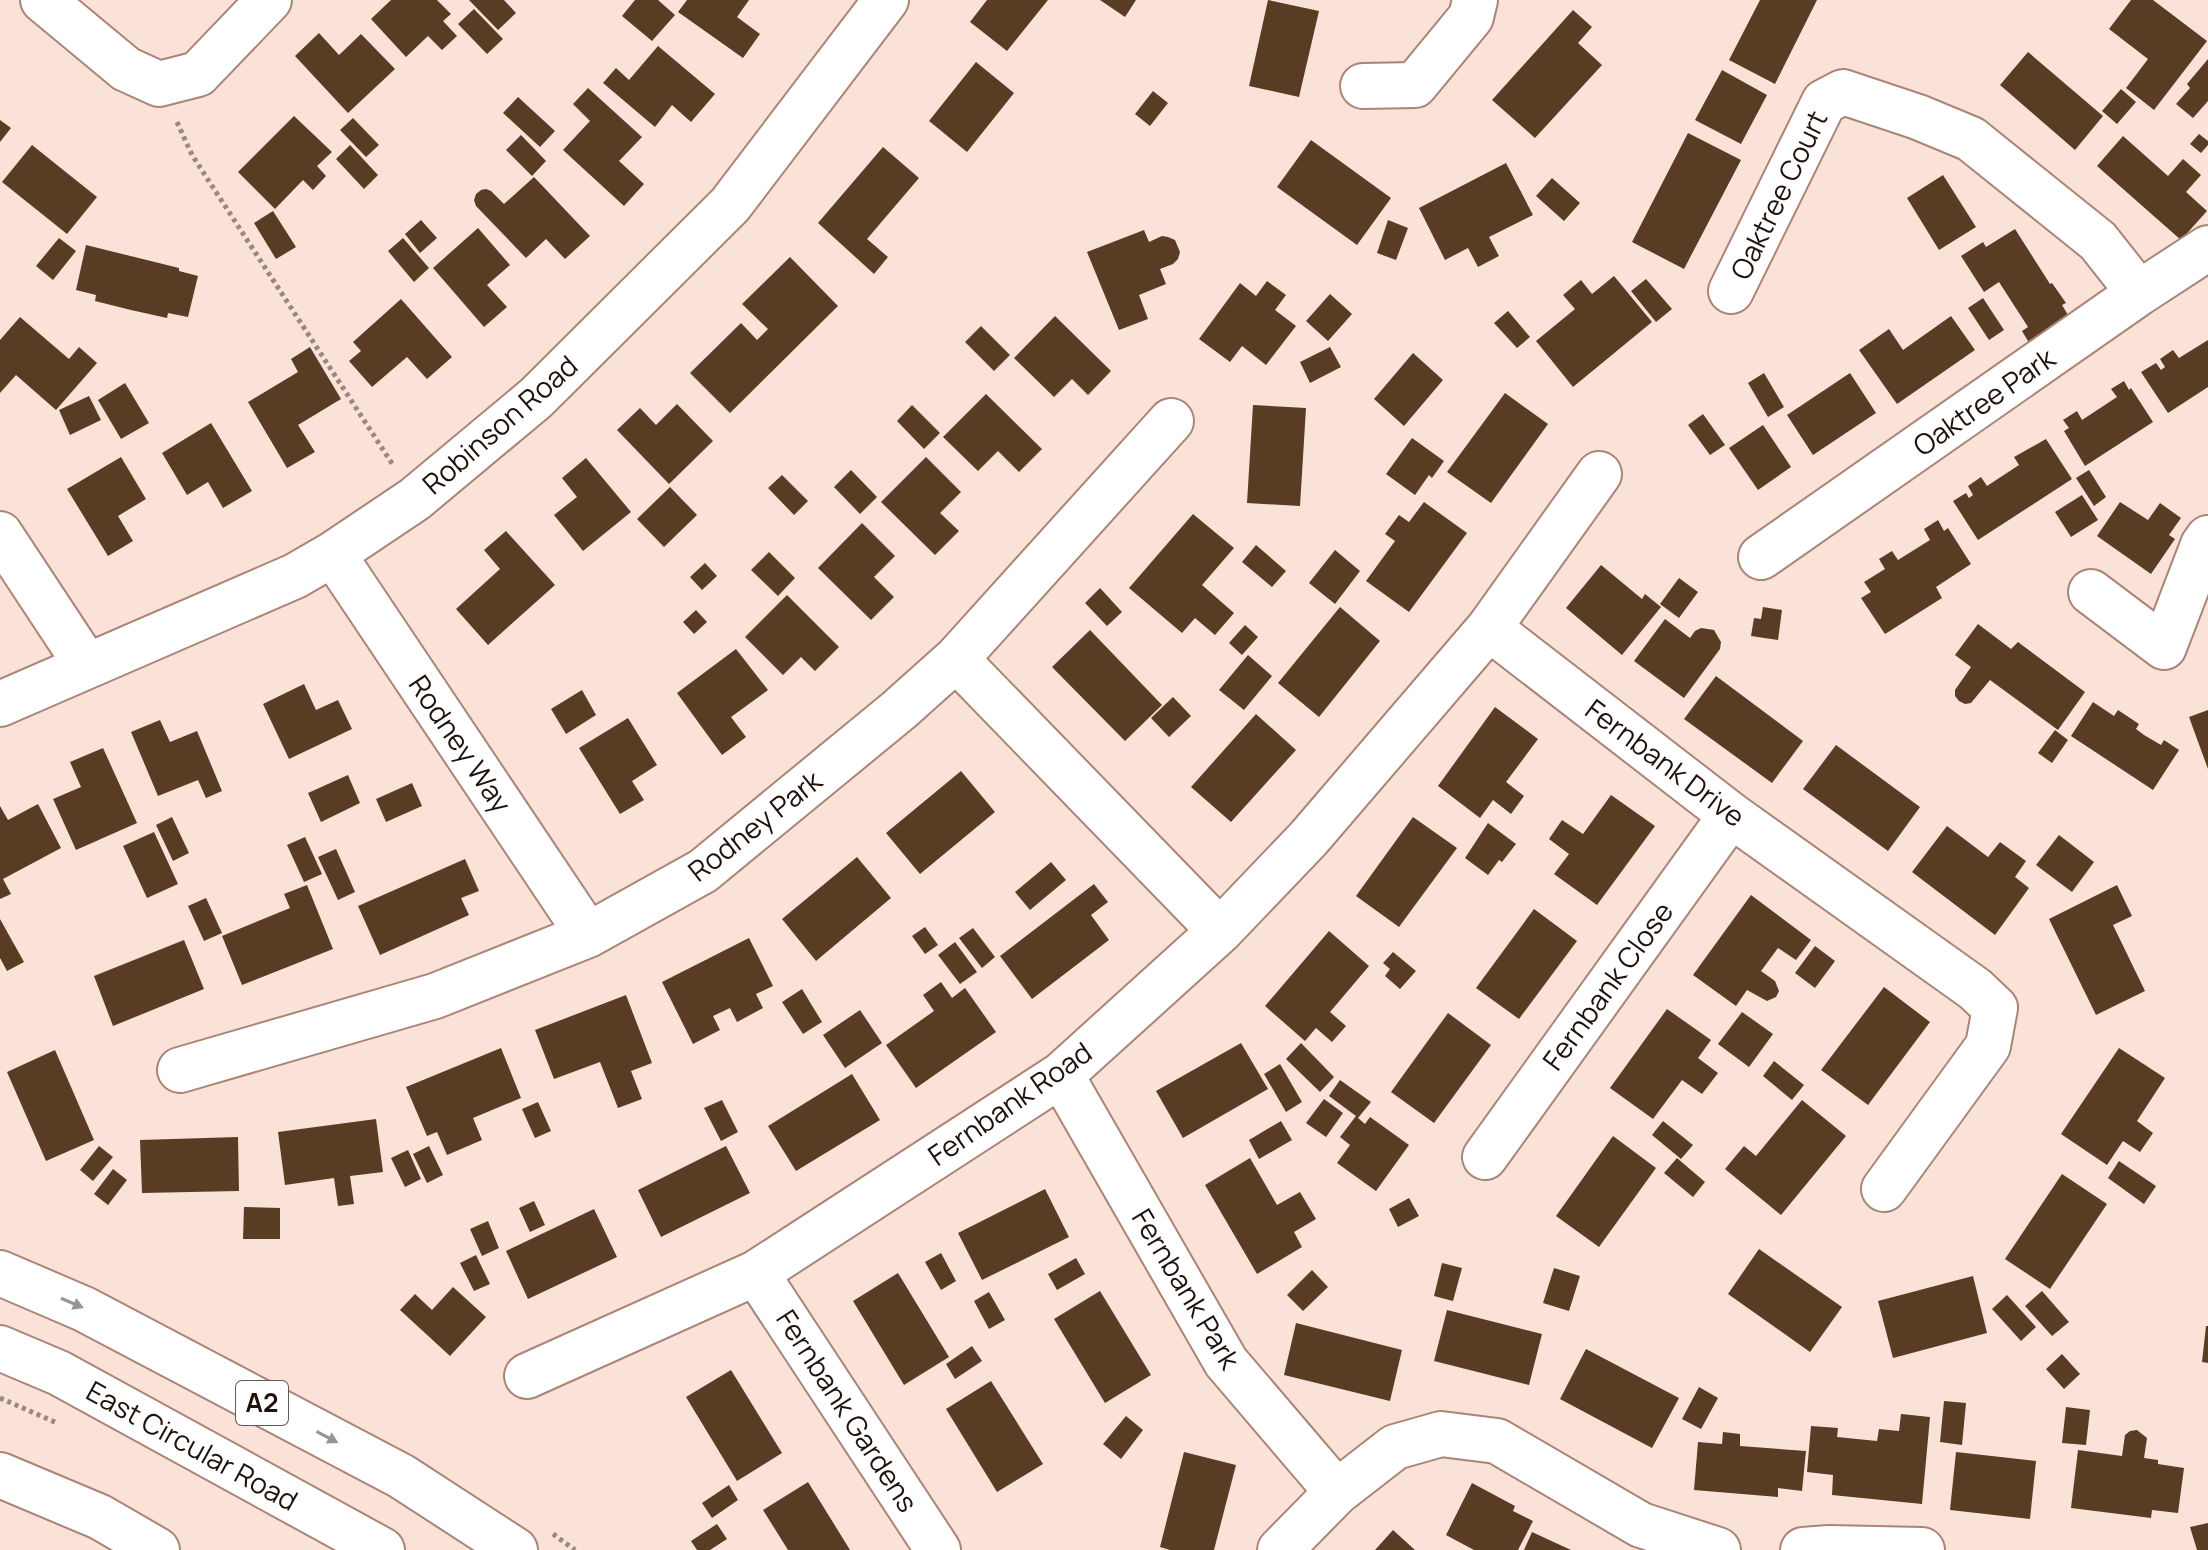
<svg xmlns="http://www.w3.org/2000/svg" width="2208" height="1550" font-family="Manrope,sans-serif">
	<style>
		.building { fill: #593c24 }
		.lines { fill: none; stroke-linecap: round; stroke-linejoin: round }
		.minor-casing { stroke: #aa8577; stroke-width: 48 }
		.highway-casing { stroke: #aa8577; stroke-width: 48 }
		.path { stroke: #9a8780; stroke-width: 5; stroke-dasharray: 4 4; stroke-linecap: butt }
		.minor { stroke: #fff; stroke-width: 44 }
		.highway { stroke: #fff; stroke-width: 44 }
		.oneway { fill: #9a9492 }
		.labels { text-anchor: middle; stroke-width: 8; stroke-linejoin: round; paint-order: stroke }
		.shield { fill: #fff; stroke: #625956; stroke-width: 2 }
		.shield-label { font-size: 26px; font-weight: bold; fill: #1f120d }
		.street-label { font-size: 28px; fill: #1f120d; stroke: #fff }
	</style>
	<rect width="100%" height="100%" fill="#fae2d9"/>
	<path class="building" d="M391 0H437L451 14 443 21 457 36 442 50 428 36 406 57 371 19Z
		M469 0H504L516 13 498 30Z
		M635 0H658L675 15 652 41 622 16Z
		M687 0H749L737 17 760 34 743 58 678 12Z
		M987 0H1048L1007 51 970 22Z
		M1100 0H1136L1125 17Z
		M1268 0 1319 11 1299 97 1249 86Z
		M1760 0H1817L1775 84 1729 60Z
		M2131 0H2153L2207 41 2154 110 2126 88 2148 59 2109 29Z
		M474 9 503 39 487 54 458 24Z
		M1573 10 1592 27 1578 43 1602 65 1535 138 1492 100Z
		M319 33 339 55 361 34 395 69 348 113 295 56Z
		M658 46 715 94 691 122 672 105 655 127 603 83 616 68 629 80Z
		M2028 52 2103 116 2075 150 2000 85Z
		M2208 59V101L2193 118 2176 104 2190 88 2187 84Z
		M976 62 1014 93 967 152 929 121Z
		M1722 70 1767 95 1741 144 1695 120Z
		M588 88 642 137 619 161 644 184 624 206 563 150 590 121 573 104Z
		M2121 89 2136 102 2117 124 2102 111Z
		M1153 91 1168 103 1150 126 1135 114Z
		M518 97 555 131 540 147 503 113Z
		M294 116 332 152 317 166 326 176 313 190 303 180 275 209 238 172Z
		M353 118 379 145 366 157 340 130Z
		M0 120 11 128 0 142Z
		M1688 133 1741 160 1684 269 1632 242Z
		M2199 134 2208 141V145L2201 153 2190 144Z
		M521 135 546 161 532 176 506 150Z
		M2123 136 2168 176 2183 159 2201 175 2186 192 2207 211 2181 240 2097 166Z
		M1311 140 1391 198 1357 245 1277 187Z
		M32 145 97 197 67 234 2 182Z
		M350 145 378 175 364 189 336 159Z
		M883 147 919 178 867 239 888 257 874 274 818 223Z
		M1506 163 1533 215 1489 237 1499 256 1478 267 1468 248 1445 260 1419 208Z
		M1943 175 1976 227 1939 250 1907 198Z
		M534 177 590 236 565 259 546 239 526 258 476 206 474 200 476 194 481 190 486 189 491 191 504 204Z
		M1552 178 1580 203 1564 221 1536 196Z
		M273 211 296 247 276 259 254 223Z
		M421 220 437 238 420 253 405 234Z
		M1388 220 1408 228 1396 260 1377 253Z
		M478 228 510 265 487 285 507 307 484 327 433 268Z
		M2015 229 2050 284 2052 283 2066 303 2062 305 2071 320 2031 346 2022 331 2028 327 1999 282 1984 292 1961 256 1983 242 1986 247Z
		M1144 230 1149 242 1162 236 1168 237 1175 240 1180 252 1178 259 1173 264 1160 269 1166 284 1139 295 1148 319 1119 330 1087 252Z
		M59 238 76 251 53 280 36 266Z
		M403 238 429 268 414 282 388 251Z
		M86 245 179 268V271L198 276 188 317 168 313 167 318 131 310 95 301 96 295 76 290Z
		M790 257 838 306 730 413 690 373 741 323 757 340 768 329 742 304Z
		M1614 276 1652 322 1573 387 1536 341 1575 309 1563 295 1581 280 1592 294Z
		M1646 279 1672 309 1656 322 1631 291Z
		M1267 281 1286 295 1275 310 1296 326 1266 365 1242 346 1230 362 1199 339 1240 283 1256 296Z
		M1330 294 1352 314 1328 341 1306 321Z
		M1983 298 2004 330 1989 340 1968 308Z
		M401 299 452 357 427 379 407 357 372 387 349 361 361 351 353 342Z
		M1508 311 1530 337 1517 348 1494 323Z
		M1055 316 1111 371 1088 395 1072 379 1054 397 1014 358Z
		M1951 316 1975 350 1897 404 1859 350 1889 329 1903 350Z
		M20 317 69 359 79 347 97 363 56 410 16 375 0 393V340Z
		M981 326 1010 355 994 371 965 342Z
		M2208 340V387L2168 413 2141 372 2156 363 2161 370 2165 367 2160 359 2173 350 2179 358Z
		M310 347 341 399 298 425 315 452 287 468 248 402 298 372 291 359Z
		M1330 347 1341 367 1310 383 1300 362Z
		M1413 353 1443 380 1404 426 1374 399Z
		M1764 373 1784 407 1768 417 1748 383Z
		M1850 373 1876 413 1813 455 1787 415Z
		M2124 381 2129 390 2131 388 2153 422 2085 466 2064 431 2069 428 2063 420 2077 411 2082 420 2117 397 2111 389Z
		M125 383 149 423 121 439 98 400Z
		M1505 393 1548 424 1491 503 1447 472Z
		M986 394 1042 449 1019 472 998 451 978 471 943 437Z
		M89 396 101 420 70 435 59 410Z
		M677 404 713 441 669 484 617 430 640 408 656 425Z
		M912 405 940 433 924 449 897 421Z
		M1253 405 1306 408 1300 506 1247 503Z
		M1703 414 1725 445 1710 455 1688 425Z
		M211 423 252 491 223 508 208 482 187 495 162 453Z
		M1763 425 1791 467 1758 490 1729 448Z
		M1412 438 1444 461 1432 478 1429 475 1415 495 1386 474Z
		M2046 439 2072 479 1978 540 1953 501 1966 493 1969 498 1973 495 1968 486 1981 477 1987 486 2019 465 2014 457Z
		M121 457 146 499 118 516 133 541 108 556 67 489Z
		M926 457 961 492 940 513 959 531 935 555 881 502Z
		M586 458 631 512 583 551 554 515 577 497 562 478Z
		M851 470 877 497 860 514 834 487Z
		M2089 470 2106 497 2094 506 2076 478Z
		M782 475 808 501 794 515 768 488Z
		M670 487 697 515 664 547 637 519Z
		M2082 495 2098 520 2071 537 2055 512Z
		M1424 502 1467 533 1409 612 1366 581 1395 541 1385 534 1399 515 1409 522Z
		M2120 502 2148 520 2160 503 2181 518 2169 535 2175 539 2151 574 2097 536Z
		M1193 514 1234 548 1202 585 1234 613 1215 635 1195 618 1182 633 1129 588Z
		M1938 520 1944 531 1948 528 1971 564 1936 587 1942 598 1885 634 1861 598 1871 592 1864 582 1885 569 1879 559 1892 551 1898 560 1930 540 1924 529Z
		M862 523 895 556 874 577 894 597 871 620 818 568Z
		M506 531 555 585 488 645 456 609 500 569 484 550Z
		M1256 545 1286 571 1272 587 1242 562Z
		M1335 550 1360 571 1335 604 1309 583Z
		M769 552 795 578 778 596 751 570Z
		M705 563 717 576 702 590 690 577Z
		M1601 565 1642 599 1645 594 1661 607 1622 655 1566 608Z
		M1679 578 1698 592 1679 618 1660 604Z
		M1100 588 1122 612 1107 626 1085 603Z
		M787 595 839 647 815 671 801 657 783 675 745 637Z
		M1340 607 1380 641 1319 717 1278 683Z
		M1763 607 1782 610 1778 640 1751 636 1754 618 1761 619Z
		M696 610 707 622 694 634 683 622Z
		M1665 619 1690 638 1695 631 1701 628 1714 630 1721 642 1720 649 1684 698 1634 661Z
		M1978 624 2011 649 2018 642 2085 692 2058 730 1990 680 1971 703 1965 704 1959 701 1955 696V690L1971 667 1955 655Z
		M1245 625 1258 637 1242 655 1229 643Z
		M1090 630 1162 705 1125 741 1052 667Z
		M736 649 768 690 731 717 746 737 722 755 677 693Z
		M1248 655 1272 676 1244 710 1219 690Z
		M1716 676 1803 741 1772 783 1684 719Z
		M304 684 316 710 338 700 352 729 289 759 263 704Z
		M582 690 596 715 566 734 551 709Z
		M1173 697 1191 716 1169 737 1151 718Z
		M2093 702 2114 716 2118 710 2139 724 2136 729 2144 735 2161 745 2164 740 2179 750 2153 790 2071 736Z
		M1495 707 1538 739 1506 782 1524 796 1511 814 1493 800 1480 818 1438 786Z
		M2208 710V769L2189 717Z
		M1256 714 1296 750 1231 822 1191 787Z
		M628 718 657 765 632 781 644 800 620 814 579 748Z
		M160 720 170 742 197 731 222 791 206 798 198 780 158 796 131 732Z
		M2055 730 2068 740 2052 763 2038 753Z
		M1836 745 1920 807 1888 851 1803 789Z
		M103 748 137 823 76 850 53 799 81 787 70 762Z
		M961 771 995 812 920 874 886 833Z
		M348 775 360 803 321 822 308 793Z
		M412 783 422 806 386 822 376 799Z
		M1611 795 1655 826 1597 905 1554 874 1569 854 1549 839 1562 820 1583 834Z
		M38 804 61 848 3 879 11 894 0 899V806L8 820Z
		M172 817 189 853 173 861 156 825Z
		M1413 817 1457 848 1399 927 1356 896Z
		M1488 823 1516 844 1502 862 1499 860 1488 875 1465 858Z
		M1947 826 1988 857 2000 842 2026 861 2015 877 2029 888 1995 935 1912 872Z
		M154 832 178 884 147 898 123 846Z
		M2059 835 2094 862 2072 892 2036 865Z
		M305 837 322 874 304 882 287 845Z
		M336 849 355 892 338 900 318 857Z
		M857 857 891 898 816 961 782 919Z
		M465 859 479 891 461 898 469 915 380 955 358 906Z
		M1051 862 1066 880 1030 910 1015 892Z
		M1094 884 1108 902 1091 915 1109 940 1032 999 1000 956Z
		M307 885 333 949 242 985 222 936 290 908 284 894Z
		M2117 885 2132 916 2113 925 2145 991 2096 1015 2049 919Z
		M1751 895 1811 940 1796 960 1778 948 1761 971 1775 981 1779 991 1776 997 1767 1001 1747 990 1736 1006 1693 975Z
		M206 898 222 933 204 941 188 906Z
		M1534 909 1577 941 1519 1019 1476 988Z
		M0 919 24 962 7 971 0 958Z
		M925 927 938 945 925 954 912 936Z
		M973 928 995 957 982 968 959 938Z
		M1329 931 1369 966 1330 1012 1346 1026 1332 1042 1316 1028 1305 1041 1265 1006Z
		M749 938 773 986 756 994 763 1008 737 1022 730 1008 713 1016 720 1030 693 1044 662 982Z
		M184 940 204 989 113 1026 94 976Z
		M955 942 977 972 960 984 938 955Z
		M1815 946 1835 961 1815 988 1795 973Z
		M1393 952 1416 971 1400 989 1385 976 1390 969 1383 963Z
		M941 982 952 998 965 988 996 1032 916 1088 886 1045 934 1011 923 995Z
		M1884 987 1930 1022 1868 1105 1821 1070Z
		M802 989 822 1022 803 1034 782 1002Z
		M626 995 652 1063 631 1071 642 1099 618 1108 600 1062 554 1079 535 1030Z
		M1667 1009 1711 1040 1698 1058 1718 1073 1702 1094 1682 1080 1653 1119 1610 1088Z
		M860 1010 882 1043 845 1068 823 1035Z
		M1742 1012 1773 1034 1749 1067 1718 1044Z
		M1448 1013 1491 1045 1434 1123 1391 1092Z
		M1241 1043 1268 1089 1183 1138 1156 1091Z
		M1301 1043 1334 1077 1320 1092 1286 1059Z
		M501 1048 521 1098 473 1118 482 1140 447 1155 437 1132 427 1136 406 1087Z
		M2119 1048 2165 1078 2137 1121 2153 1133 2140 1152 2123 1141 2107 1165 2061 1134Z
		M55 1050 94 1140 46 1161 7 1072Z
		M1774 1061 1804 1085 1792 1100 1763 1076Z
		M1280 1064 1302 1102 1286 1112 1264 1074Z
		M852 1074 880 1120 796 1171 768 1126Z
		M1340 1080 1371 1102 1358 1118 1365 1124 1370 1117 1409 1145 1376 1191 1337 1163 1350 1145 1340 1137 1356 1116 1329 1096Z
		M1324 1099 1343 1113 1326 1137 1306 1123Z
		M722 1100 738 1132 721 1141 704 1108Z
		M1802 1100 1846 1136 1781 1215 1725 1169 1744 1146 1756 1156Z
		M538 1102 551 1131 535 1138 522 1109Z
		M376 1119 383 1172 350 1176 354 1204 338 1206 334 1178 285 1185 278 1132Z
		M1281 1121 1292 1140 1259 1159 1249 1140Z
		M1663 1121 1693 1145 1681 1159 1652 1135Z
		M1613 1136 1656 1168 1599 1247 1556 1216Z
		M238 1137 239 1191 142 1193 140 1140Z
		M99 1146 113 1157 93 1181 80 1170Z
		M429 1146 443 1175 427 1183 413 1154Z
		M726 1146 750 1193 661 1237 638 1190Z
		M408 1150 421 1179 405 1187 391 1158Z
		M1250 1158 1277 1205 1300 1192 1316 1219 1294 1232 1302 1247 1257 1274 1205 1185Z
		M1677 1158 1705 1182 1693 1197 1664 1173Z
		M2119 1161 2156 1186 2144 1204 2108 1178Z
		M113 1169 127 1180 108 1205 94 1194Z
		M2062 1174 2107 1204 2050 1289 2005 1259Z
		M1045 1189 1069 1237 982 1280 958 1233Z
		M1409 1198 1419 1216 1398 1227 1389 1209Z
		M534 1201 545 1225 530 1232 519 1208Z
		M244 1207 280 1208V1239H243Z
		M594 1209 617 1257 528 1299 506 1251Z
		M488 1221 499 1248 482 1256 470 1229Z
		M1759 1249 1842 1307 1810 1352 1728 1294Z
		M941 1253 956 1281 941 1290 925 1262Z
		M476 1255 490 1284 474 1291 460 1263Z
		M1076 1258 1085 1274 1057 1290 1048 1274Z
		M1442 1263 1462 1268 1453 1301 1434 1296Z
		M1554 1268 1580 1276 1569 1311 1543 1303Z
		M1312 1270 1328 1287 1303 1311 1287 1295Z
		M898 1273 949 1357 904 1385 853 1301Z
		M1973 1276 1987 1333 1893 1358 1878 1301Z
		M453 1287 486 1317 450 1356 400 1310 415 1294 432 1310Z
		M1100 1291 1151 1375 1105 1403 1054 1319Z
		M2042 1291 2069 1322 2052 1336 2025 1306Z
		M989 1292 1005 1320 989 1329 974 1301Z
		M2007 1295 2036 1327 2021 1341 1992 1309Z
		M1447 1310 1542 1334 1529 1385 1434 1361Z
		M1296 1323 1402 1350 1390 1401 1284 1375Z
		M2206 1326H2208V1363L2202 1362Z
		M972 1346 982 1361 955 1379 946 1364Z
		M1586 1349 1679 1398 1652 1448 1560 1399Z
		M2062 1354 2080 1374 2064 1389 2046 1369Z
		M731 1370 782 1453 737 1481 686 1397Z
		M991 1381 1043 1464 997 1492 946 1409Z
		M1699 1387 1718 1398 1701 1429 1682 1419Z
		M1944 1401 1966 1403 1962 1445 1940 1442Z
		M2066 1407 2090 1410 2086 1445 2062 1443Z
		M1901 1414 1930 1417 1922 1504 1832 1495 1833 1475 1807 1472 1811 1426 1838 1428 1837 1437 1877 1441 1879 1429 1899 1431Z
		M1126 1416 1143 1430 1121 1459 1103 1444Z
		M2137 1430 2147 1438 2144 1458 2158 1460V1464L2184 1468 2178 1513 2152 1510 2151 1518 2071 1508 2078 1450 2122 1456 2125 1435 2130 1431Z
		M1723 1432 1740 1434V1446L1806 1451 1802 1491 1778 1488V1497L1694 1490 1698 1442 1722 1444Z
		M1184 1452 1236 1465 1214 1550H1170L1160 1547Z
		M1956 1452 2036 1461 2030 1519 1950 1510Z
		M808 1482 834 1524 850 1550H788L763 1510Z
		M1472 1483 1515 1506 1513 1511 1533 1521 1518 1550H1474L1446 1535Z
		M729 1485 738 1500 712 1518 702 1503Z
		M2208 1523V1550H2197L2190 1527Z
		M717 1524 727 1539 710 1550H697L691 1541Z
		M1393 1530 1415 1550H1375Z
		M1532 1532 1571 1550H1524Z"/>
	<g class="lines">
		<defs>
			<path id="minor" d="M43 0 126 69 159 84 198 74 269 0
				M1363 86 1415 85 1471 17 1475 0
				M1731 291 1824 102 1843 92 1918 117 1971 139 2098 241 2139 293
				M0 534 87 666
				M333 554 588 935
				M1761 557 2139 293 2208 248
				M2091 592 2164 647 2203 545 2208 538
				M1489 628 1599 474
				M0 704 295 576 333 554 415 499 536 398 730 205 886 0
				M1220 931 1308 839 1489 628 1731 815 1975 989 1995 1008 1988 1046 1884 1189
				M180 1070 435 996 588 935 703 871 899 710 956 659 1171 421
				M1061 1075 1226 1362 1337 1492 1395 1447 1441 1434 1497 1441 1641 1525 1718 1550
				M1485 1157 1731 815
				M756 1273 938 1550
				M527 1376 756 1273 1061 1075 1220 931 956 659
				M0 1475 100 1517 157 1550
				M1280 1550 1337 1492
				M1803 1550 1829 1548 1922 1550"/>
			<path id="highway" d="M0 1273 84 1309 401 1476 515 1550
				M0 1348 59 1373 382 1550"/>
		</defs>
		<use href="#minor" class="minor-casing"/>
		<use href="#highway" class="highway-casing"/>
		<path class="path" d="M177 122 192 155 393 465
			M0 1398 57 1423
			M553 1534 575 1550"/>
		<use href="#minor" class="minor"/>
		<use href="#highway" class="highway"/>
	</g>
	<defs><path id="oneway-solid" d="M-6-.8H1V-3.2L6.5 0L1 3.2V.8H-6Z" transform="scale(2)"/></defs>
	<g class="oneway">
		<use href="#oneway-solid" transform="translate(72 1303) rotate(23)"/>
		<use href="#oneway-solid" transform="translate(327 1437) rotate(28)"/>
	</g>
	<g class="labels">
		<rect class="shield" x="236" y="1381" width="52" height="44" rx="6"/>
		<g class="shield-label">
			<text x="262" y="1412">A2</text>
		</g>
		<g class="street-label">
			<text transform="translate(1779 195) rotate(-64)" y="10">Oaktree Court</text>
			<text transform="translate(1984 402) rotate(-35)" y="10">Oaktree Park</text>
			<text transform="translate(500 425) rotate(-41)" y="10">Robinson Road</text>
			<text transform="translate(460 744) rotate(56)" y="10">Rodney Way</text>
			<text transform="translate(1665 763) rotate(37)" y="10">Fernbank Drive</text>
			<text transform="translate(755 826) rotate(-38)" y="10">Rodney Park</text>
			<text transform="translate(1608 986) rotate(-54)" y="10">Fernbank Close</text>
			<text transform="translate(1010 1104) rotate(-35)" y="10">Fernbank Road</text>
			<text transform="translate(1186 1289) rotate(59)" y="10">Fernbank Park</text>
			<text transform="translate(847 1411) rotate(57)" y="10">Fernbank Gardens</text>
			<text transform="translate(192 1446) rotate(29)" y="10">East Circular Road</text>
		</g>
	</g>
</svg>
